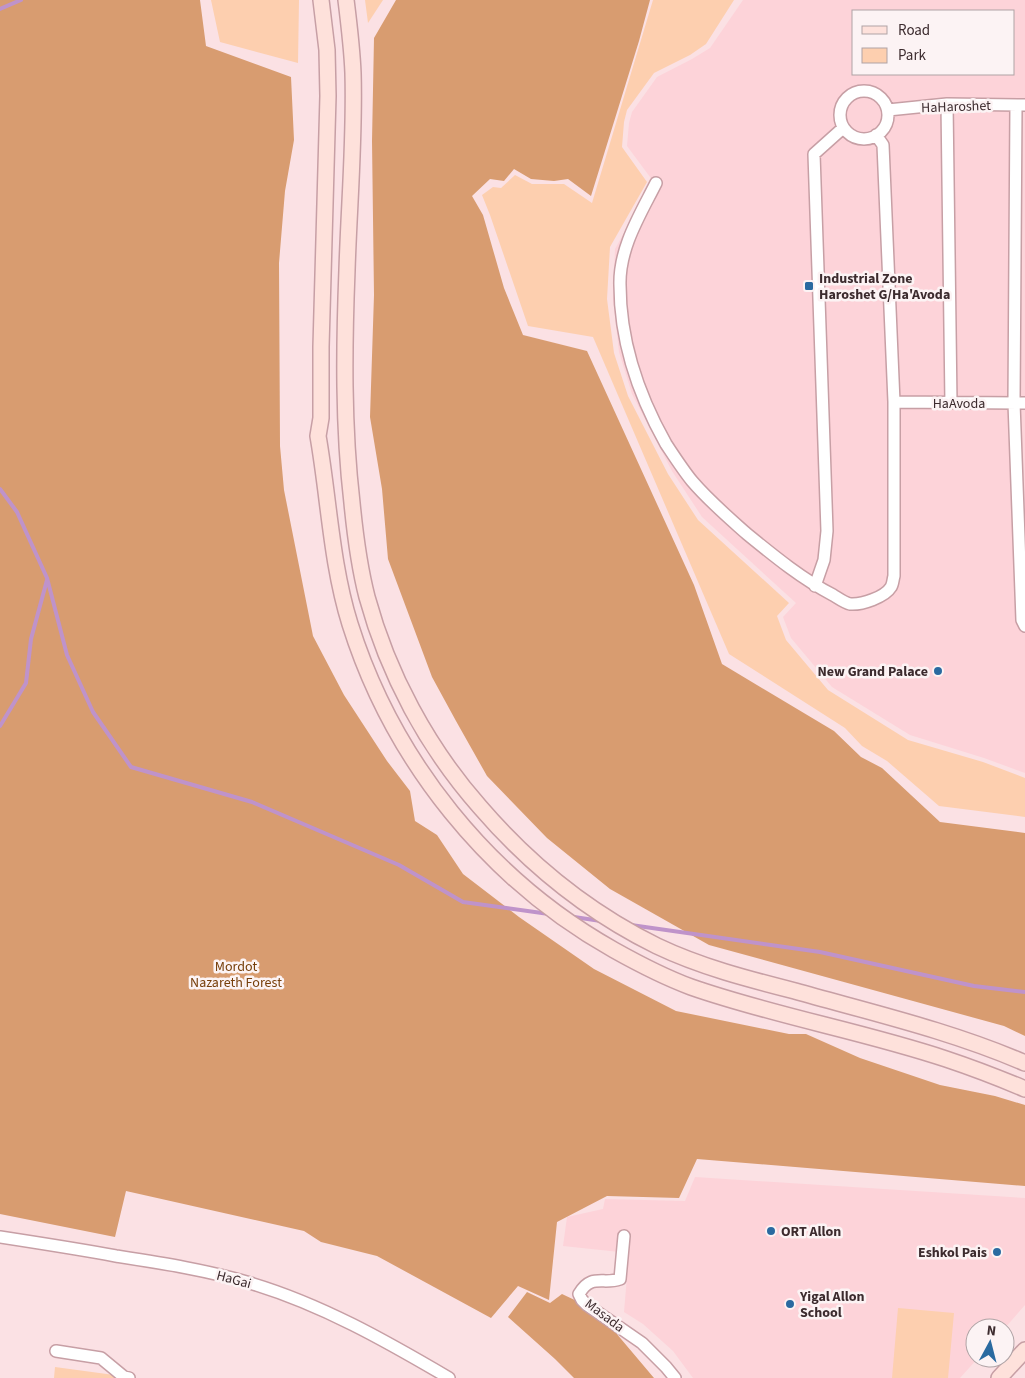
<svg xmlns="http://www.w3.org/2000/svg" width="1025" height="1378" font-family="'Source Sans 3',sans-serif">
	<style>
		.built { fill: #fdd3d9; fill-rule: evenodd }
		.green { fill: #fdcfaf }
		.forest { fill: #d89c70 }
		.lines { fill: none; stroke-linecap: round; stroke-linejoin: round }
		.stream { stroke: #bf93ca; stroke-width: 4 }
		.street-casing { stroke: #c79fa5; stroke-width: 14 }
		.secondary-casing { stroke: #c79fa5; stroke-width: 18 }
		.street { stroke: #fff; stroke-width: 11 }
		.secondary { stroke: #fee1db; stroke-width: 15 }
		.poi-dot { fill: #2a6aa0; stroke: #fcf3f4; stroke-width: 2 }
		.labels { text-anchor: middle; stroke-width: 5; stroke-linejoin: round; paint-order: stroke }
		.street-label { font-size: 14px; fill: #3c2b2e; stroke: #fcf3f4 }
		.poi-label { font-size: 14px; font-weight: bold; fill: #3c2b2e; stroke: #fcf3f4; text-anchor: start }
		.park-label { font-size: 14px; fill: #773f0b; stroke: #fcf3f4 }
	</style>
	<rect width="100%" height="100%" fill="#fbe1e4"/>
	<path class="built" d="M743 0H1025V773L984 758 910 735 832 687 791 638 783 617 796 603 702 517 672 471 632 394 619 352 613 299 615 249 653 181 627 146 629 123 632 112 657 77 692 59 710 48ZM854 11H1014V74H854Z
		M695 1177 1025 1198V1305L1005 1328H975V1358H978L960 1378H693L673 1351 643 1324 624 1312 629 1253 563 1246 567 1217 603 1209 605 1199 685 1201Z"/>
	<path class="green" d="M211 0H299L298 63 220 42Z
		M365 0H383L368 23Z
		M653 0H734L706 44 690 55 654 73 627 110 624 122 622 147 647 182 610 247 607 299 614 353 628 396 668 474 698 520 789 603 777 616 786 640 828 690 908 740 983 762 1025 778V817L939 806 887 761 862 746 845 728 729 654 593 337 528 326 490 215 482 195 493 187 501 188 515 175 532 184H564L592 203Z
		M898 1308 954 1313 948 1378H892Z
		M55 1367 114 1375V1378H54Z"/>
	<path class="forest" d="M0 0H200L206 46 291 77 294 140 285 191 279 263 280 446 284 490 313 636 344 695 387 761 410 791 415 821 437 835 463 874 519 917 594 969 676 1011 789 1034H806L860 1058 940 1085 995 1096 1025 1105V1186L697 1159 679 1198 607 1196 557 1222 549 1300 518 1286 491 1318 377 1256 321 1242 304 1231 126 1191 115 1237 0 1214Z
		M396 0H650L639 41 591 196 568 179 554 181 531 179 514 169 504 181 490 179 472 196 483 215 504 288 523 335 587 351 694 585 722 664 834 731 861 757 882 768 940 822 1025 833V1036L1004 1026 709 945 610 889 547 838 487 776 456 721 432 677 388 559 382 489 370 417 374 295 372 141 374 38Z
		M527 1292 550 1303 562 1294 581 1303 605 1320 654 1378H574L555 1359 508 1317Z"/>
	<g class="lines">
		<path class="stream" d="M0 9 21 0
			M0 489 17 512 47 578 67 655 93 712 131 767 252 802 399 865 463 902 549 914
			M0 726 26 683 31 639 47 580
			M574 917 601 921
			M631 925 820 952 974 986 1025 992"/>
		<defs>
			<path id="street" d="M840 115a24 24 0 1 1 48 0a24 24 0 1 1-48 0Z
				M947 104 951 403
				M1016 105 1014 403 1022 620 1025 626
				M888 110 947 104 1025 105
				M656 183C640 215 619 248 620 285 620 341 639 396 666 444 674 456 683 470 692 481 709 501 728 517 747 534 774 556 802 579 833 595 838 598 845 603 850 604 862 605 885 597 891 587 893 584 893 579 894 576V402L883 145 876 135
				M894 402 1025 403
				M815 586 824 560 827 531 814 154 843 128
				M624 1236 620 1279C603 1285 591 1273 579 1294L582 1300 587 1305 642 1343 666 1367 675 1378
				M0 1237C39 1243 78 1249 116 1256 161 1263 207 1270 250 1283 321 1304 386 1341 449 1378
				M56 1351 101 1358 124 1377 129 1378"/>
			<path id="secondary" d="M321 0 327 50 328 96 321 347V418L318 436C329 499 331 563 350 624 393 761 489 880 614 950 639 964 664 977 691 987 774 1016 862 1031 946 1059 973 1068 999 1078 1025 1089
				M346 0C349 24 352 48 353 73 355 138 349 204 347 270 344 347 343 426 352 503 355 534 359 566 367 597 388 674 427 747 480 807 530 865 588 912 657 946 701 967 748 979 795 991 873 1013 951 1031 1025 1063
				M999 1378 1025 1350"/>
		</defs>
		<use href="#street" class="street-casing"/>
		<use href="#secondary" class="secondary-casing"/>
		<use href="#street" class="street"/>
		<use href="#secondary" class="secondary"/>
	</g>
	<g class="poi-dot">
		<rect x="804" y="281" width="10" height="10" rx="2.5"/>
		<circle cx="938" cy="671" r="5"/>
		<circle cx="771" cy="1231" r="5"/>
		<circle cx="997" cy="1252" r="5"/>
		<circle cx="790" cy="1304" r="5"/>
	</g>
	<g class="labels">
		<g class="street-label">
			<text transform="translate(956 106) rotate(-2)" y="5">HaHaroshet</text>
			<text x="959" y="408">HaAvoda</text>
			<text transform="translate(234 1279) rotate(15)" y="5">HaGai</text>
			<text transform="translate(605 1315) rotate(37)" y="5">Masada</text>
		</g>
		<g class="poi-label">
			<text x="819" y="283">Industrial Zone<tspan x="819" dy="16">Haroshet G/Ha'Avoda</tspan></text>
			<text x="928" y="676" text-anchor="end">New Grand Palace</text>
			<text x="781" y="1236">ORT Allon</text>
			<text x="987" y="1257" text-anchor="end">Eshkol Pais</text>
			<text x="800" y="1301">Yigal Allon<tspan x="800" dy="16">School</tspan></text>
		</g>
		<g class="park-label">
			<text x="236" y="971">Mordot<tspan x="236" dy="16">Nazareth Forest</tspan></text>
		</g>
	</g>
	<rect x="852" y="10" width="162" height="65" fill="#fcf3f4" stroke="#afa3a5"/>
	<rect x="862" y="26" width="25" height="8" fill="#fee1db" stroke="#afa3a5"/>
	<text x="898" y="35" font-size="15" fill="#3c2b2e">Road</text>
	<rect x="862" y="48" width="25" height="15" fill="#fdcfaf" stroke="#afa3a5"/>
	<text x="898" y="60" font-size="15" fill="#3c2b2e">Park</text>
	<g transform="translate(990 1343) rotate(7)"><circle r="24" fill="#fcf3f4" stroke="#afa3a5"/>
	<path d="M0-4L9 19L0 12L-9 19Z" fill="#2a6aa0"/>
	<text y="-8" font-size="14" font-weight="bold" text-anchor="middle" fill="#3c2b2e">N</text>
	</g>
</svg>
